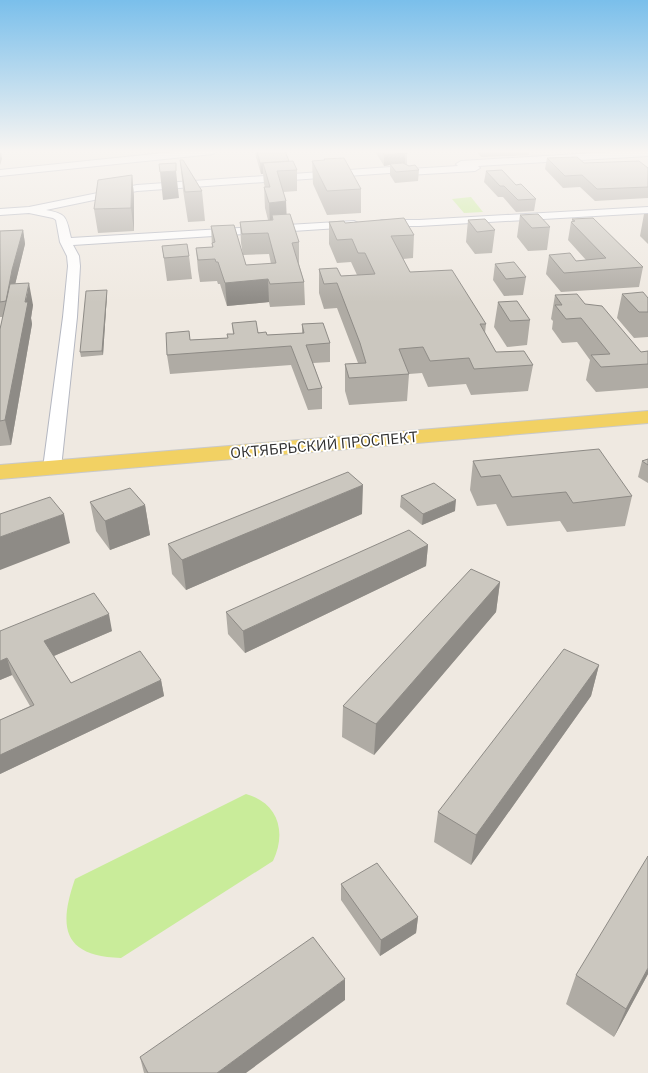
<svg xmlns="http://www.w3.org/2000/svg" width="648" height="1073" font-family="'IBM Plex Sans',sans-serif">
	<style>
		.pitch { fill: #c9ec9a }
		.lines { fill: none; stroke-linecap: round; stroke-linejoin: round }
		.minor-casing { stroke: #b4b7c1; stroke-width: 2 }
		.major-casing { stroke: #c9c9c9; stroke-width: 2 }
		.minor { fill: #fff; fill-rule: evenodd }
		.major { fill: #f2d163; fill-rule: evenodd }
		.wall { fill: #afaba4 }
		.shaded-wall { fill: #8e8b86 }
		.building { fill: #cbc7bf; stroke: #8e8b86 }
		.labels { text-anchor: middle; stroke-width: 4; stroke-linejoin: round; paint-order: stroke }
		.street-label { font-size: 15px; fill: #2e2e2e; stroke: #fff }
	</style>
	<rect width="100%" height="100%" fill="#efe9e1"/>
	<path class="pitch" d="M471 197 483 212 464 213 452 199Z
		M246 794C278 803 287 832 273 861L121 958C63 956 58 928 75 879Z"/>
	<g class="lines">
		<defs>
			<path id="minor" d="M183 151H217L213 154 0 176V170Z
				M629 151H648V156L478 166 480 168 475 171 408 175 403 172 137 191 46 210C68 214 66 218 71 238L354 221 360 224 354 227 73 245 79 256 80 266 77 317 61 468 58 472 52 473 46 472 43 468 63 317 68 266 67 256 60 242 56 220 53 218 29 213 0 215V209L29 207 137 185 405 166 410 169 458 166 456 164 461 161Z
				M648 207V213L419 226H382L376 223 382 220H419Z"/>
			<path id="major" d="M648 411V423L0 479V465Z"/>
		</defs>
		<use href="#minor" class="minor-casing"/>
		<use href="#major" class="major-casing"/>
		<use href="#minor" class="minor"/>
		<use href="#major" class="major"/>
	</g>
	<path class="wall" d="M255 151H285L289 162 297 170V191L283 192 286 201V214L299 242V264L304 282 305 305 270 307 269 302 227 306 220 284H218L217 281 200 282 198 270 196 248 212 247 211 226 246 265 271 264 269 254 243 255 241 243 240 222 268 220 265 208 264 187H265L264 184 263 174H261L256 157Z
		M375 151H405L407 154V165L419 170 418 181 395 183 390 175V165L384 166Z
		M477 151H529V155L481 157Z
		M547 158 584 163 648 168V198L595 201 580 187 563 188 545 169Z
		M324 159 361 189V213L327 215 313 184 312 161 324 160Z
		M180 160 202 191 205 221 188 222 183 190Z
		M486 171 516 185 536 199 534 211 516 212 503 197H498L484 182Z
		M132 175 134 197V231L98 233 94 209Z
		M644 214H648V244L640 236Z
		M520 215 550 227 547 250 528 251 517 237Z
		M572 219 643 267 639 287 561 292 546 274 549 255 576 261 586 260 568 240 571 222H572Z
		M468 220 495 230 492 253 475 254 466 242Z
		M329 222 345 223 414 235 413 258 403 259 410 272 486 324 485 333 496 352 533 365 528 391 471 395 466 384 428 387 422 373 409 374 407 401 349 405 345 391V364L358 363 337 308 324 309 319 293V269L341 276 357 275 351 262 337 263 329 244Z
		M23 230 25 244 15 284 33 305 31 318 32 324 11 445 0 446V329L3 317H0V231Z
		M162 246 189 256 192 279 167 281Z
		M495 264 526 277 523 295 504 296 493 280Z
		M107 290V294L103 355 81 357 80 352Z
		M622 294 648 298V337L634 338 617 318Z
		M555 295 585 304 641 352 648 351V388L596 392 586 380 590 360 577 342 562 343 552 329 553 321 551 319Z
		M498 302 530 320 527 345 507 347 494 327Z
		M232 323 267 335 302 333V324L330 343V362L313 363 322 388V409L308 410 291 365 170 374 167 355 190 340 228 338 233 334Z
		M648 459V483L638 477 642 461Z
		M473 461 632 496 625 526 567 532 560 521 507 526 496 504 477 506 470 490Z
		M401 496 455 511 422 525 400 507Z
		M90 502 145 505 150 535 110 550 96 531Z
		M362 514 186 590 172 574 168 544Z
		M428 545 426 566 245 653 228 634 226 612Z
		M500 582 496 612 374 755 342 737 343 706Z
		M0 631H112L54 656 71 683 161 680 164 696 0 774V720L30 706 12 675 0 680Z
		M599 665 591 696 471 865 434 842 438 812Z
		M341 884 418 917 416 933 380 956 341 900Z
		M648 974 614 1037 566 1004 576 975Z
		M140 1057 148 1073H144Z"/>
	<path class="shaded-wall" d="M1 152 2 159 0 165V153Z
		M405 153V164H390V165L384 166V155Z
		M260 163H263V174H261Z
		M176 171 179 198 163 200 160 172Z
		M132 175 134 197V231L131 208Z
		M286 201 287 223 272 215V225H270L269 203Z
		M23 230 25 244 15 285 6 301 12 270Z
		M268 279 269 302 227 306 225 283Z
		M29 283 33 305 31 318 32 324 11 445 5 420Z
		M107 290V294L103 355 102 351Z
		M363 485 362 514 186 590 182 560Z
		M456 500 455 511 422 525 423 514Z
		M145 505 150 535 110 550 105 521Z
		M64 514 70 543 0 570V537Z
		M428 545 426 566 245 653 243 631Z
		M500 582 496 612 374 755 376 724Z
		M109 614 112 631 49 658 44 641Z
		M7 658 12 675 0 680V661Z
		M599 665 591 696 471 865 476 835Z
		M161 680 164 696 0 774V755Z
		M418 917 416 933 380 956 381 940Z
		M648 968V974L614 1037 626 1009Z
		M345 979V1000L246 1073H217Z"/>
	<path class="building" d="M257 151H285L289 161 260 163Z
		M382 151H405L407 154 405 153 384 155Z
		M577 157 584 163 639 161 648 168V187L597 189 582 175 565 176 547 158Z
		M344 158 361 189 327 191 312 161 325 160 324 159Z
		M180 160H183L202 191 185 192Z
		M293 161 297 170 277 171 286 201 269 203 264 187H270L263 163Z
		M176 163V171L160 172 159 164Z
		M403 163 409 166 415 165 419 170 396 172 390 164Z
		M502 170 516 185 521 184 536 199 518 200 504 186H500L486 171Z
		M132 175 131 208 94 209 98 180Z
		M290 214 299 242 292 243 304 282 270 284 268 279 225 283 218 262H216L215 259 198 260 196 248 213 247 212 243 215 242 211 226 234 225 246 265 276 263 268 233 242 234 240 222 273 220 272 215Z
		M538 214 550 227 532 228 520 215Z
		M404 218 414 235 391 236 410 272 452 270 486 324H480L496 352 524 351 533 365 474 369 469 358 430 361 423 347 399 349 409 374 349 378 345 364 366 363 360 343 337 283 324 284 319 269 337 268 341 276 375 274 365 253H358L352 239 337 240 329 222 344 221 345 223Z
		M593 218 643 267 564 273 549 255 570 253 576 261 606 258 571 222 575 221 572 219Z
		M485 219 495 230 477 232 468 220Z
		M23 230 12 270 6 301 0 302V231Z
		M187 244 189 256 164 258 162 246Z
		M514 262 526 277 506 279 495 264Z
		M29 283 25 302H28L5 420 0 421V329L10 284Z
		M107 290 102 351 80 352 86 291Z
		M643 292 648 298V312H639L622 294Z
		M577 294 585 304 602 306 641 352 648 351V364L601 367 591 355 610 354 581 318 566 319 555 305H562L555 295Z
		M517 301 530 320 510 321 498 302Z
		M256 321 258 333 266 332 267 335 304 333 302 324 323 323 330 343 306 345 322 388 308 390 291 346 167 355 166 333 189 331 190 340 228 338 227 334H234L232 323Z
		M599 449 632 496 573 503 566 492 512 497 500 475 481 477 473 461Z
		M648 459V465L642 461Z
		M348 472 363 485 182 560 168 544Z
		M434 483 456 500 423 514 401 496Z
		M130 488 145 505 105 521 90 502Z
		M50 497 64 514 0 537V514Z
		M409 530 428 545 243 631 226 612Z
		M471 569 500 582 376 724 343 706Z
		M94 593 109 614 44 641 71 683 140 651 161 680 0 755V720L34 705 7 658 0 661V631Z
		M564 649 599 665 476 835 438 812Z
		M648 856V968L626 1009 576 975Z
		M377 863 418 917 381 940 341 884Z
		M313 937 345 979 217 1073H148L140 1057Z"/>
	<linearGradient id="sky" x2="0" y2="1"><stop stop-color="#7abfeb"/><stop offset="0.5" stop-color="#f8f5f2"/><stop offset="1" stop-color="#f8f5f2" stop-opacity="0"/></linearGradient>
	<rect width="648" height="302" fill="url(#sky)"/>
	<g class="labels">
		<g class="street-label">
			<text transform="translate(324 445) rotate(-5)" y="5">ОКТЯБРЬСКИЙ ПРОСПЕКТ</text>
		</g>
	</g>
</svg>
